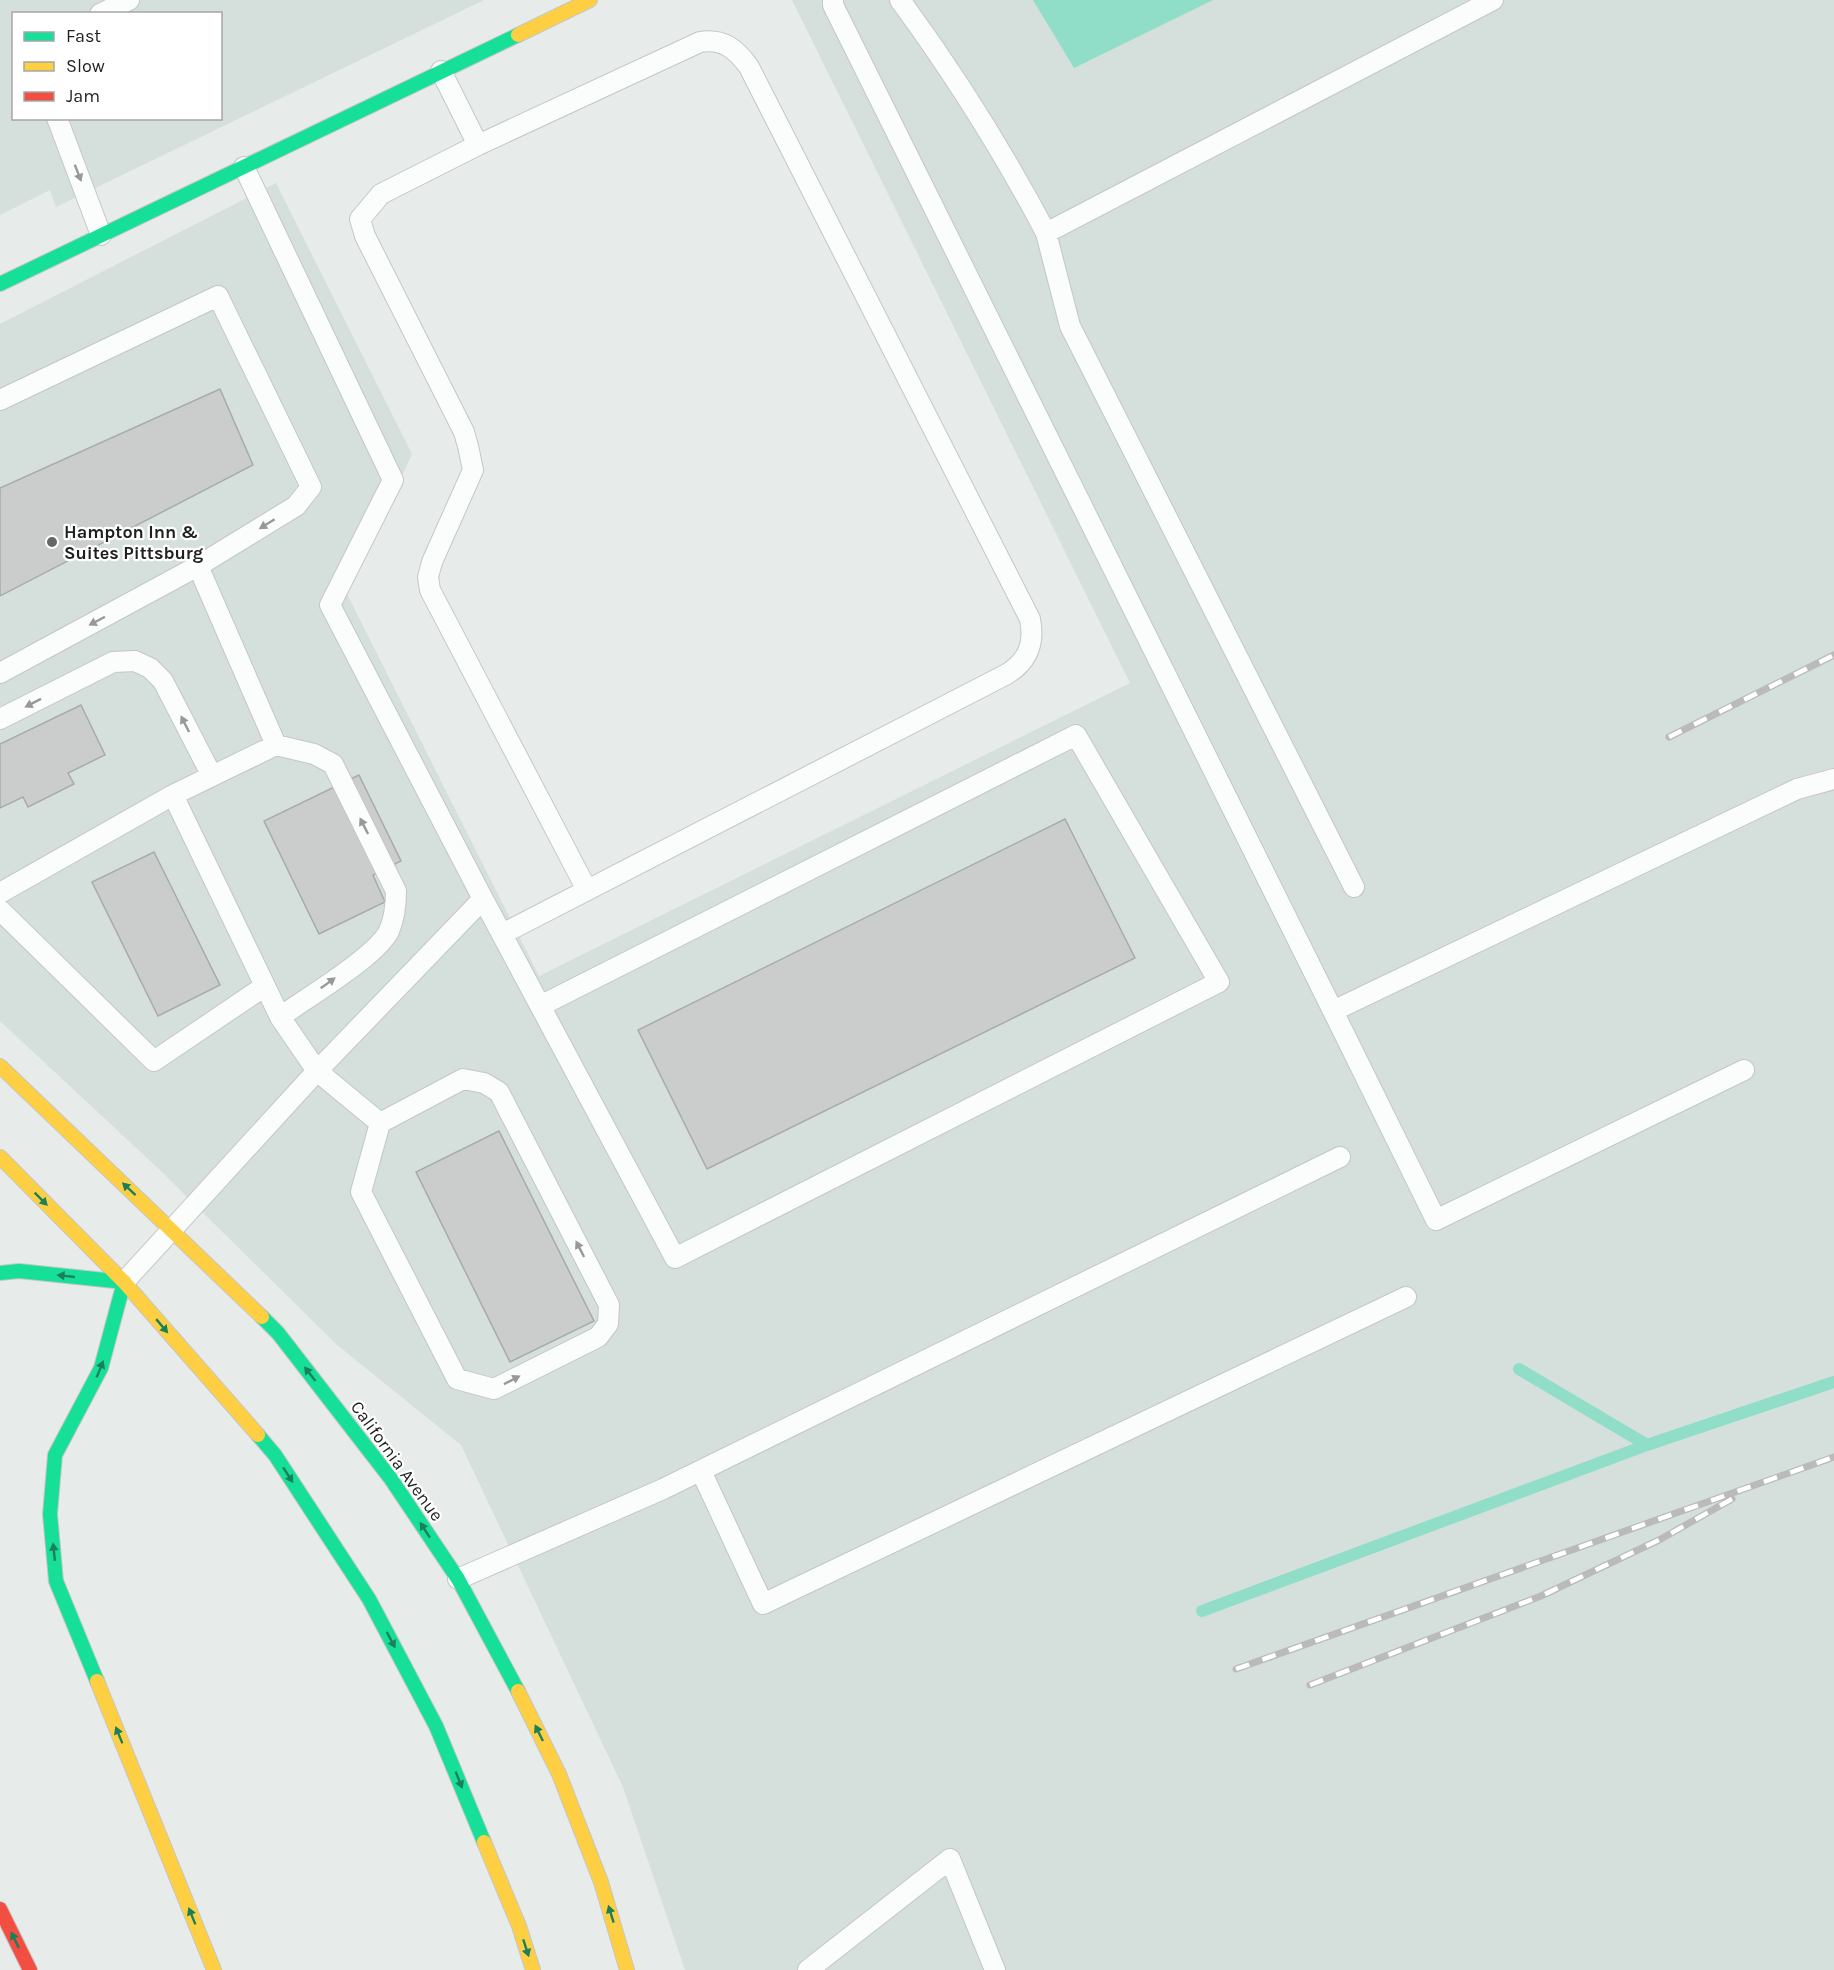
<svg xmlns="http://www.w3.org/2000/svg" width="1834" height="1970" font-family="Karla,sans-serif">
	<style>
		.built { fill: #d5dfdb; fill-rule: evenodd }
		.water { fill: #90ddc8 }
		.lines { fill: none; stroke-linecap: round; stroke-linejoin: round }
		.stream { stroke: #90ddc8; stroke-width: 12 }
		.building { fill: #cacdcc; stroke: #a8abaa; stroke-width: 1.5 }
		.lane-casing { stroke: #c4c7c5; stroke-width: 22 }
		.fast-casing { stroke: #c4c7c5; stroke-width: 16 }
		.slow-casing { stroke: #c4c7c5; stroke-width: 16 }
		.jam-casing { stroke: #c4c7c5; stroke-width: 16 }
		.lane { stroke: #fbfcfc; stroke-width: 20 }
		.fast { stroke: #16e098; stroke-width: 14 }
		.slow { stroke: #ffcf43; stroke-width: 14 }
		.jam { stroke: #f24e42; stroke-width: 14 }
		.rail-casing { stroke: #b9bab9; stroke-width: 7 }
		.rail { stroke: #fff; stroke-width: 4.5; stroke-dasharray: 14; stroke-linecap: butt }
		.oneway { fill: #979999 }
		.oneway2 { fill: #1a805c }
		.poi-dot { fill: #646766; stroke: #fff; stroke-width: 2 }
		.labels { text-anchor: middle; stroke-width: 4.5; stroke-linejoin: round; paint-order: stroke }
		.poi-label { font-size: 18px; font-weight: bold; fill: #1d201f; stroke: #fff; text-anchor: start }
		.street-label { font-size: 18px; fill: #1d201f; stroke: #fff }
	</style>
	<rect width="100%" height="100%" fill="#e7ebe9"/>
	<path class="built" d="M0 0H484L56 207 50 190 0 215ZM14 14H220V118H14Z
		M792 0H1834V1970H685L623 1787 461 1445 336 1344 161 1171 0 1021V324L276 183 412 454 347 594 539 976 1130 683Z"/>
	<path class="water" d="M1033 0H1213L1074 68Z"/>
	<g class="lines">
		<path class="stream" d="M1519 1369 1647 1445
			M1202 1611 1647 1445 1834 1382"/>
	</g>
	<path class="building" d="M220 389 253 465 0 596V488Z
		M81 705 105 755 68 773 74 784 28 807 23 797 0 808V744Z
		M359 775 401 861 373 875 385 902 319 934 264 821Z
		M1065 819 1135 958 707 1169 638 1030Z
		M154 852 220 985 158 1016 92 882Z
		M499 1131 594 1321 510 1362 416 1172Z"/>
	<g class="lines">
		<defs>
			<path id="lane" d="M833 0V5L1333 1011 1797 789 1834 779
				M900 0C955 75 1003 151 1046 233L1493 0
				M100 14 129 0
				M441 71 478 145 700 42C723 38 736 49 749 67L1030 619C1035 644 1028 661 1007 674L502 934
				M57 118 101 235
				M478 145 381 194 360 219 365 236 464 432 468 446 473 470 432 562 428 577 430 590 587 890
				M1046 233 1070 326 1354 887
				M0 400 218 296 311 487 296 506 198 566 0 673
				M198 566 276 745
				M0 719 113 662 135 661 150 668 163 681 212 776
				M173 795 280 1017 317 1071 380 1123 361 1192 457 1379 494 1389 598 1337 608 1324 609 1305 499 1092 484 1083 463 1079 380 1123
				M0 893 173 795 276 745 314 754 333 764 396 891C396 905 395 917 389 931 376 957 306 998 280 1017
				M483 899 675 1258 1219 982 1076 735 540 1006
				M0 910 154 1061 265 986
				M1333 1011 1436 1220 1744 1070
				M124 1282 317 1071 483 899 330 605 393 480 244 167
				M701 1471 763 1604 1406 1297
				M458 1579 663 1489 1340 1157
				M808 1970 950 1859 995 1970"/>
			<path id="fast" d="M0 284 518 35
				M0 1273 19 1271 124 1282 101 1368 55 1455 50 1514 56 1581 97 1681
				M262 1317 278 1333 391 1479 458 1579 518 1691
				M258 1435 275 1455 369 1599 436 1726 484 1842"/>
			<path id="slow" d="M518 35 590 0
				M0 1066 262 1317
				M0 1157 124 1282 258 1435
				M97 1681 214 1970
				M518 1691 559 1774 601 1882 627 1970
				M484 1842 519 1926 533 1970"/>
			<path id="jam" d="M0 1909 30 1970"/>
		</defs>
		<use href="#lane" class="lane-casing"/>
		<use href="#fast" class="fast-casing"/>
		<use href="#slow" class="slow-casing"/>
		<use href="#jam" class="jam-casing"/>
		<use href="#lane" class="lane"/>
		<use href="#fast" class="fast"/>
		<use href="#slow" class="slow"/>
		<use href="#jam" class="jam"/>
		<defs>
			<path id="rail" d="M1669 737 1834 655
				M1236 1669 1834 1457
				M1310 1685 1541 1596 1659 1540 1732 1499"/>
		</defs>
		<use href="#rail" class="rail-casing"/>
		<use href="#rail" class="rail"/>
	</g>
	<defs><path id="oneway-solid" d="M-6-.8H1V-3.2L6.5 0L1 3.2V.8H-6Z" transform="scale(1.5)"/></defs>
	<g class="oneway">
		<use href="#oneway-solid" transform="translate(78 173) rotate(69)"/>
		<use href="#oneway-solid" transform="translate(267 524) rotate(148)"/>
		<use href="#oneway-solid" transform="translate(97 621) rotate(152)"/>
		<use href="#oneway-solid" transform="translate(33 703) rotate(153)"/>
		<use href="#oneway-solid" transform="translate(185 724) rotate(-117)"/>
		<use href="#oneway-solid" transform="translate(364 826) rotate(-117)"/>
		<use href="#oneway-solid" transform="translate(328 983) rotate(-36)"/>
		<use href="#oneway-solid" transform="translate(580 1249) rotate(-117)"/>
		<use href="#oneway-solid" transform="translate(512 1380) rotate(-27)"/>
	</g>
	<g class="oneway2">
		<use href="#oneway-solid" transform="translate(129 1189) rotate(-137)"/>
		<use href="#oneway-solid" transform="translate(41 1199) rotate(45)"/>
		<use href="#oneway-solid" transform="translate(66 1276) rotate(-174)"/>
		<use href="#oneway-solid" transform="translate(162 1326) rotate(50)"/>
		<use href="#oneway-solid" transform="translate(100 1369) rotate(-68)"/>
		<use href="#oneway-solid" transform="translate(310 1374) rotate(-128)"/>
		<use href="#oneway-solid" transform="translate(288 1475) rotate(57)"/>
		<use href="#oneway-solid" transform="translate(425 1530) rotate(-123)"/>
		<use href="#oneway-solid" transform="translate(54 1552) rotate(-96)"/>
		<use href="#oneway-solid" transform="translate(391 1640) rotate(62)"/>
		<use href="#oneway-solid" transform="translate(539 1733) rotate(-116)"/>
		<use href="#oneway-solid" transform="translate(119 1735) rotate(-112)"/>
		<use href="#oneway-solid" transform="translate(459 1780) rotate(68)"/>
		<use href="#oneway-solid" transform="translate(611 1914) rotate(-107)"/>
		<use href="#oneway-solid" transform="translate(192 1916) rotate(-112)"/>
		<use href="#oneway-solid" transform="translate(15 1940) rotate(-116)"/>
		<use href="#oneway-solid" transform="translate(526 1948) rotate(72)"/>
	</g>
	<circle class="poi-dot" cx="52" cy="542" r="6"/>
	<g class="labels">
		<g class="poi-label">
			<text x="64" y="538">Hampton Inn &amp;<tspan x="64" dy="21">Suites Pittsburg</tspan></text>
		</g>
		<g class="street-label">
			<text transform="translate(397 1461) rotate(54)" y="6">California Avenue</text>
		</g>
	</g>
	<rect x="12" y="12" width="210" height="108" fill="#ffffff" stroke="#a5a6a5" stroke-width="1.5"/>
	<rect x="24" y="32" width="30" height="9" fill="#16e098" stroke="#a5a6a5" stroke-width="1.5"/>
	<text x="66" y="42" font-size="18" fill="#1d201f">Fast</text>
	<rect x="24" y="62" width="30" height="9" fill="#ffcf43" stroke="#a5a6a5" stroke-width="1.5"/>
	<text x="66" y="72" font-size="18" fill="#1d201f">Slow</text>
	<rect x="24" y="92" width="30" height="9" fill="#f24e42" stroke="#a5a6a5" stroke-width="1.5"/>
	<text x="66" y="102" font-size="18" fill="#1d201f">Jam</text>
</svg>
